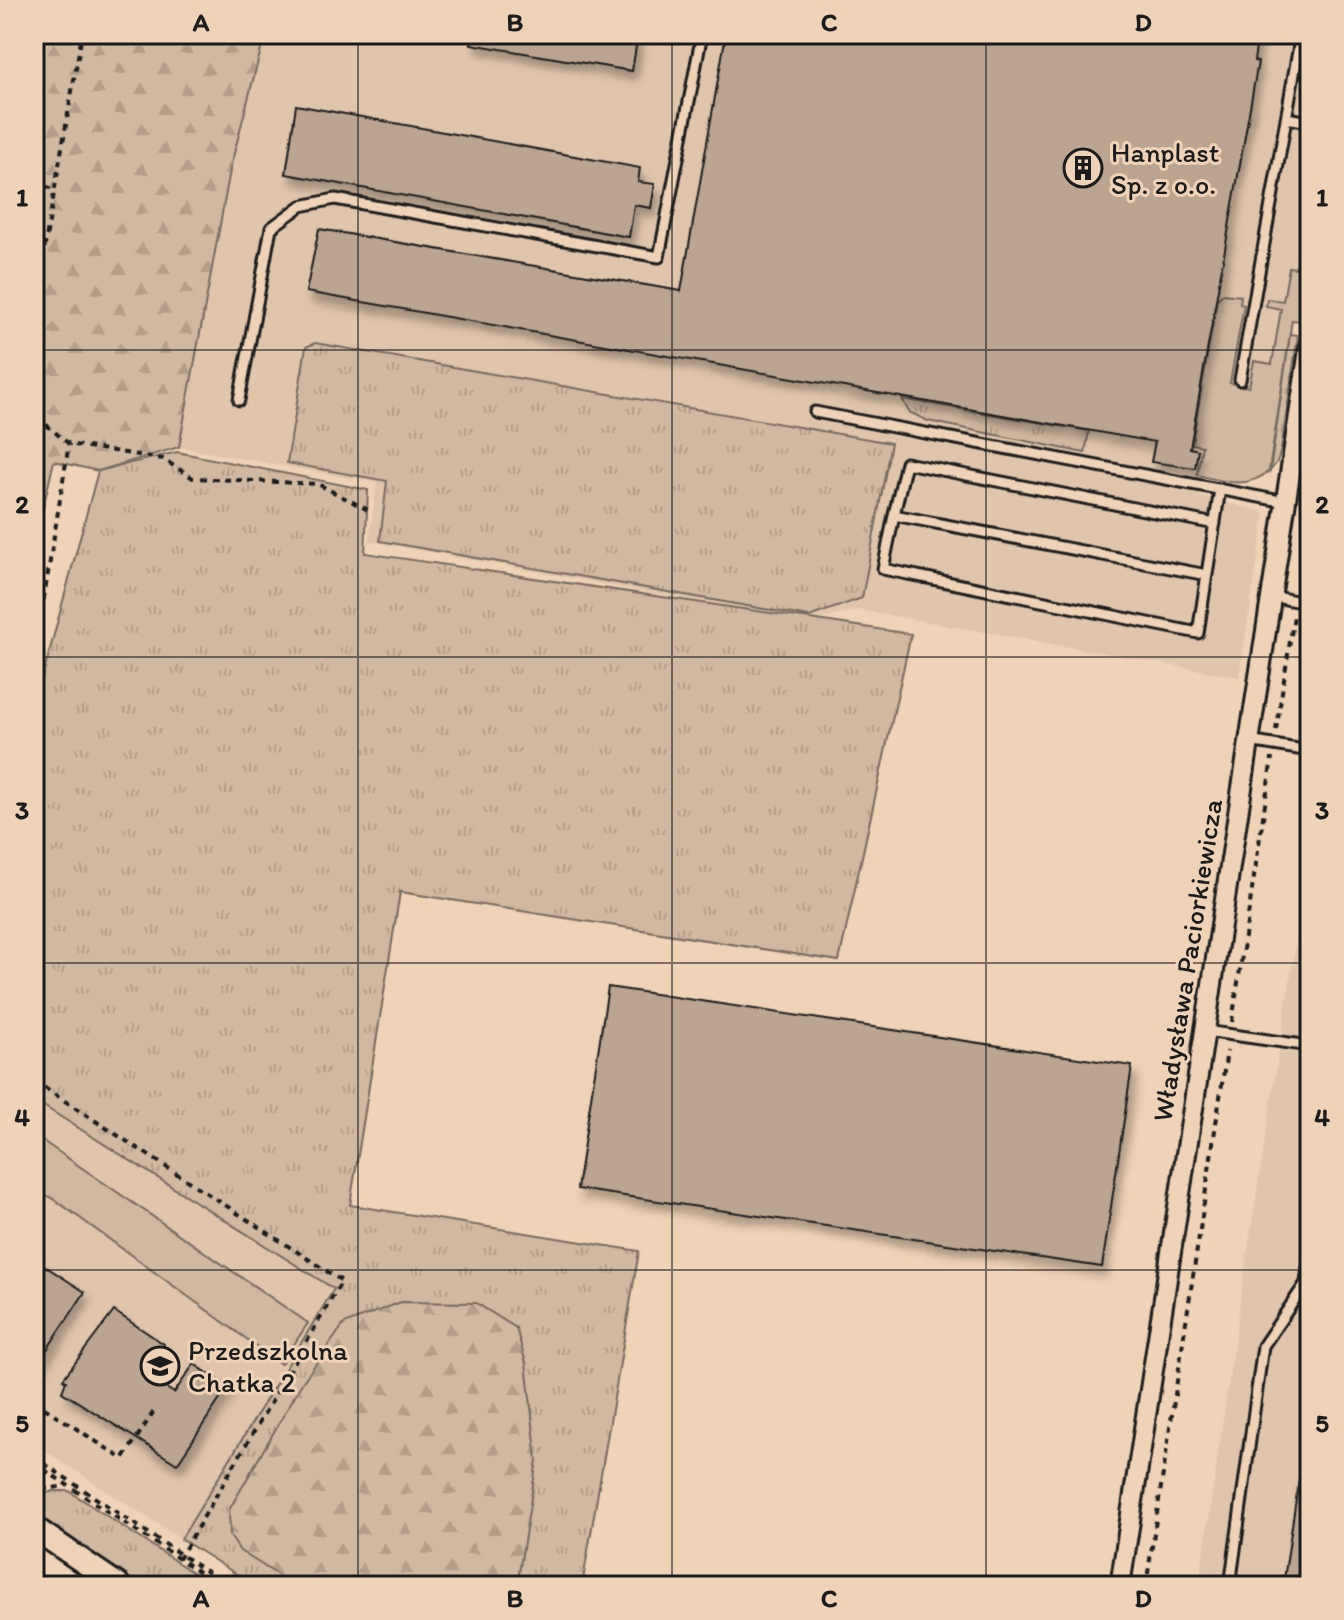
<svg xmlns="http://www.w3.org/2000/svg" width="1344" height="1620" font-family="Itim,sans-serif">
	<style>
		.built { fill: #e0c5ab }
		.grass { fill: url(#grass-tufts); stroke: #766a5e; stroke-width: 2 }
		.forest { fill: url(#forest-firs); stroke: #766a5e; stroke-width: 2 }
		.green { fill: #d1b8a0; stroke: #766a5e; stroke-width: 2 }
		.building { fill: #bca590; stroke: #1c1c1c; stroke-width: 2; filter: url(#shadow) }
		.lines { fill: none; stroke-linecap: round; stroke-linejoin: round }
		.service-casing { stroke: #1c1c1c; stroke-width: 15 }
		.minor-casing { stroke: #1c1c1c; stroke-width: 24 }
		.tertiary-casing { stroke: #1c1c1c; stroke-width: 28 }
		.path { stroke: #1c1c1c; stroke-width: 4; stroke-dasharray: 6 6; stroke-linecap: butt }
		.service { stroke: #f0d3b6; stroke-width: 9 }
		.minor { stroke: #f0d3b6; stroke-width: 18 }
		.tertiary { stroke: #f0d3b6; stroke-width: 22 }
		.grid { fill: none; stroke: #1c1c1c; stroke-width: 2; stroke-opacity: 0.55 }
		.labels { text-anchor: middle; stroke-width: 6; stroke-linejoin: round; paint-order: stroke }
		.poi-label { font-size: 28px; fill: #1c1c1c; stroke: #f0d3b6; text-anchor: start }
		.street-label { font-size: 28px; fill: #1c1c1c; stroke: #f0d3b6 }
		.neatline { fill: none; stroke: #1c1c1c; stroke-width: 3 }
		.grid-label { font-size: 26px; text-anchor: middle; font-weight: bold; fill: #1c1c1c }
	</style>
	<defs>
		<pattern id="grass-tufts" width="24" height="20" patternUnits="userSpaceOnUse" patternTransform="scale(2)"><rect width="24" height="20" fill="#d1b8a0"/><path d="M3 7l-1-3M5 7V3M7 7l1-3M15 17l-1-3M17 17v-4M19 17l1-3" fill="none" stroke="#b39e89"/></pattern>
		<pattern id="forest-firs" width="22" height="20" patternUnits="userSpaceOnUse" patternTransform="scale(2)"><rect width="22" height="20" fill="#d1b8a0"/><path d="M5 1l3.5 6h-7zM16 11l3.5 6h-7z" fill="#b39e89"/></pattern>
		<filter id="shadow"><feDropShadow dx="5" dy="9" stdDeviation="4" flood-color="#0004"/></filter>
	</defs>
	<rect width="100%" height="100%" fill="#f0d3b6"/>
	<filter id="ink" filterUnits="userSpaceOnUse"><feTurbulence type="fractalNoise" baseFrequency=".0125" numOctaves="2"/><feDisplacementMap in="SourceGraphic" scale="16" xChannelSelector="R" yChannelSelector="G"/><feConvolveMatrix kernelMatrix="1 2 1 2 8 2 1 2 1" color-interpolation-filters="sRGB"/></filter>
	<g filter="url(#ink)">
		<path class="built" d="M265 34H1310V199L1268 469 1201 472 1196 494 1265 513 1239 677 859 610 809 622 369 541 377 483 179 447 187 323Z
			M1310 853V1586H1199L1243 1281Z
			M34 1100 334 1289 181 1539 34 1444Z"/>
		<path class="grass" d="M1290 334 1298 335 1281 450 1277 462 1270 471Z
			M315 343 891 443 862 598 809 617 380 541 387 481 287 463 306 347Z
			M902 399 1089 431 1085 453 928 421 909 412Z
			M177 452 368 490 365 553 911 634 839 961 400 892 350 1205 639 1251 582 1586H255L181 1539 334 1289 34 1100V709L98 471Z
			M54 1491H69L213 1586H141L34 1515V1507L43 1494Z"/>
		<path class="forest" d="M34 34H265L231 165 179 447 98 471 54 461 34 546Z
			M401 1302 476 1303 516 1328 526 1363 537 1460 517 1586H295L240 1551 230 1536 229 1510 302 1383 344 1324Z"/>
		<path class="green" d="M1308 198 1310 199V259L1300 321 1292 320 1269 471C1247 490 1223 481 1197 475L1202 446 1192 444 1217 299 1223 294 1241 296 1240 304 1244 305 1230 383 1249 387 1254 361 1272 364 1281 309 1266 306 1267 299 1283 301 1289 267 1296 268Z
			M34 1135 308 1323 281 1364 51 1197 34 1194Z"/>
		<path class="building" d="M472 34H638L632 71 471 44Z
			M726 34H1258L1254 61 1258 62 1190 448 1198 450 1195 468 1151 462 1155 442 306 292 319 229 681 291Z
			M296 105 640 168 638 182 655 184 651 208 634 205 629 237 286 174Z
			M608 987 1132 1066 1102 1267 577 1189Z
			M34 1259 85 1292 34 1369Z
			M114 1311 164 1344 146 1375 174 1393 194 1364 228 1387 177 1464 62 1392 66 1381 63 1379Z
			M1299 1479 1310 1480V1586H1283Z"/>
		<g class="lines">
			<defs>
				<path id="service" d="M1286 118 1310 122
					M1240 380 1301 34
					M239 400 271 228 301 206 335 199 659 257 702 34
					M815 412 1286 502
					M894 515 906 463 1215 524
					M1207 575 894 515 883 569 1198 633 1220 489
					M1271 596 1310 604
					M1249 741 1310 751
					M1205 1031 1310 1046
					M1230 1586 1263 1346 1306 1283 1310 1253"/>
				<path id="minor" d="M1120 1586 1310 343"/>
				<path id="tertiary" d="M34 1528 119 1586"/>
			</defs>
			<use href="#service" class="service-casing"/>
			<use href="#minor" class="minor-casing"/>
			<use href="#tertiary" class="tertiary-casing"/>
			<path class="path" d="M34 184 55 189
				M34 249 40 266
				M34 307 82 34
				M34 405 37 417 69 444 163 459 193 478 318 484 370 511
				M1298 587 1310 512
				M34 659 69 444
				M1276 730 1294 616
				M1232 1022 1272 758
				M34 1081 342 1281 179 1559
				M34 1401 123 1459 156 1408
				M34 1422 44 1408
				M34 1457 228 1586
				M34 1463 220 1586
				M34 1499 44 1489 66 1486
				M62 1576 66 1579 67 1586
				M1146 1586 1227 1051"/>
			<use href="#service" class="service"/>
			<use href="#minor" class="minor"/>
			<use href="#tertiary" class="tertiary"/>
		</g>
	</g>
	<path class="grid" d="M358 34V1586M672 34V1586M986 34V1586M34 350H1310M34 657H1310M34 963H1310M34 1270H1310"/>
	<defs>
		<symbol id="building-ring" viewBox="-11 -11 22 22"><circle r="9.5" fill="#f0d3b6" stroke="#1c1c1c" stroke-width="1.5"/><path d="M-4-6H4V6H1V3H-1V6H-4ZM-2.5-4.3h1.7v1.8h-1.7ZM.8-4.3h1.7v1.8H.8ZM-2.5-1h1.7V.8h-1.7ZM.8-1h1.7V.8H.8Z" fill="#1c1c1c"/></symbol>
		<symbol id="school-ring" viewBox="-11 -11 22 22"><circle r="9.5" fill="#f0d3b6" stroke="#1c1c1c" stroke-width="1.5"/><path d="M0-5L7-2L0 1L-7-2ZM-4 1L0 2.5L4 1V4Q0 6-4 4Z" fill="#1c1c1c"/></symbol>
	</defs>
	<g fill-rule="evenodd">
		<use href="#building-ring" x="1061" y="146" width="44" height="44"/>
		<use href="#school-ring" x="138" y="1344" width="44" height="44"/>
	</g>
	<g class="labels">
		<g class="poi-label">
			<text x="1111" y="162">Hanplast<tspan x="1111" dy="32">Sp. z o.o.</tspan></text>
			<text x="188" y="1360">Przedszkolna<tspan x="188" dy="32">Chatka 2</tspan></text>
		</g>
		<g class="street-label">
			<text transform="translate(1187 960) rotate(-81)" y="10">Władysława Paciorkiewicza</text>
		</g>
	</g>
	<rect width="1344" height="1620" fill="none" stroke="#f0d3b6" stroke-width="88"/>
	<rect x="44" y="44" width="1256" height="1532" class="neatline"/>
	<g class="grid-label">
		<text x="201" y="31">A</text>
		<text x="515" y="31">B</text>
		<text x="829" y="31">C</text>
		<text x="1143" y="31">D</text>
		<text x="22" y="206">1</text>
		<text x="1322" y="206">1</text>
		<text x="22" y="513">2</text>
		<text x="1322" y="513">2</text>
		<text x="22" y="819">3</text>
		<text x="1322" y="819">3</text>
		<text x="22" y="1126">4</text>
		<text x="1322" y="1126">4</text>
		<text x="22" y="1432">5</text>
		<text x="1322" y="1432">5</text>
		<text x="201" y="1607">A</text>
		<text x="515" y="1607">B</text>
		<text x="829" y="1607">C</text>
		<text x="1143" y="1607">D</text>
	</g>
</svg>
